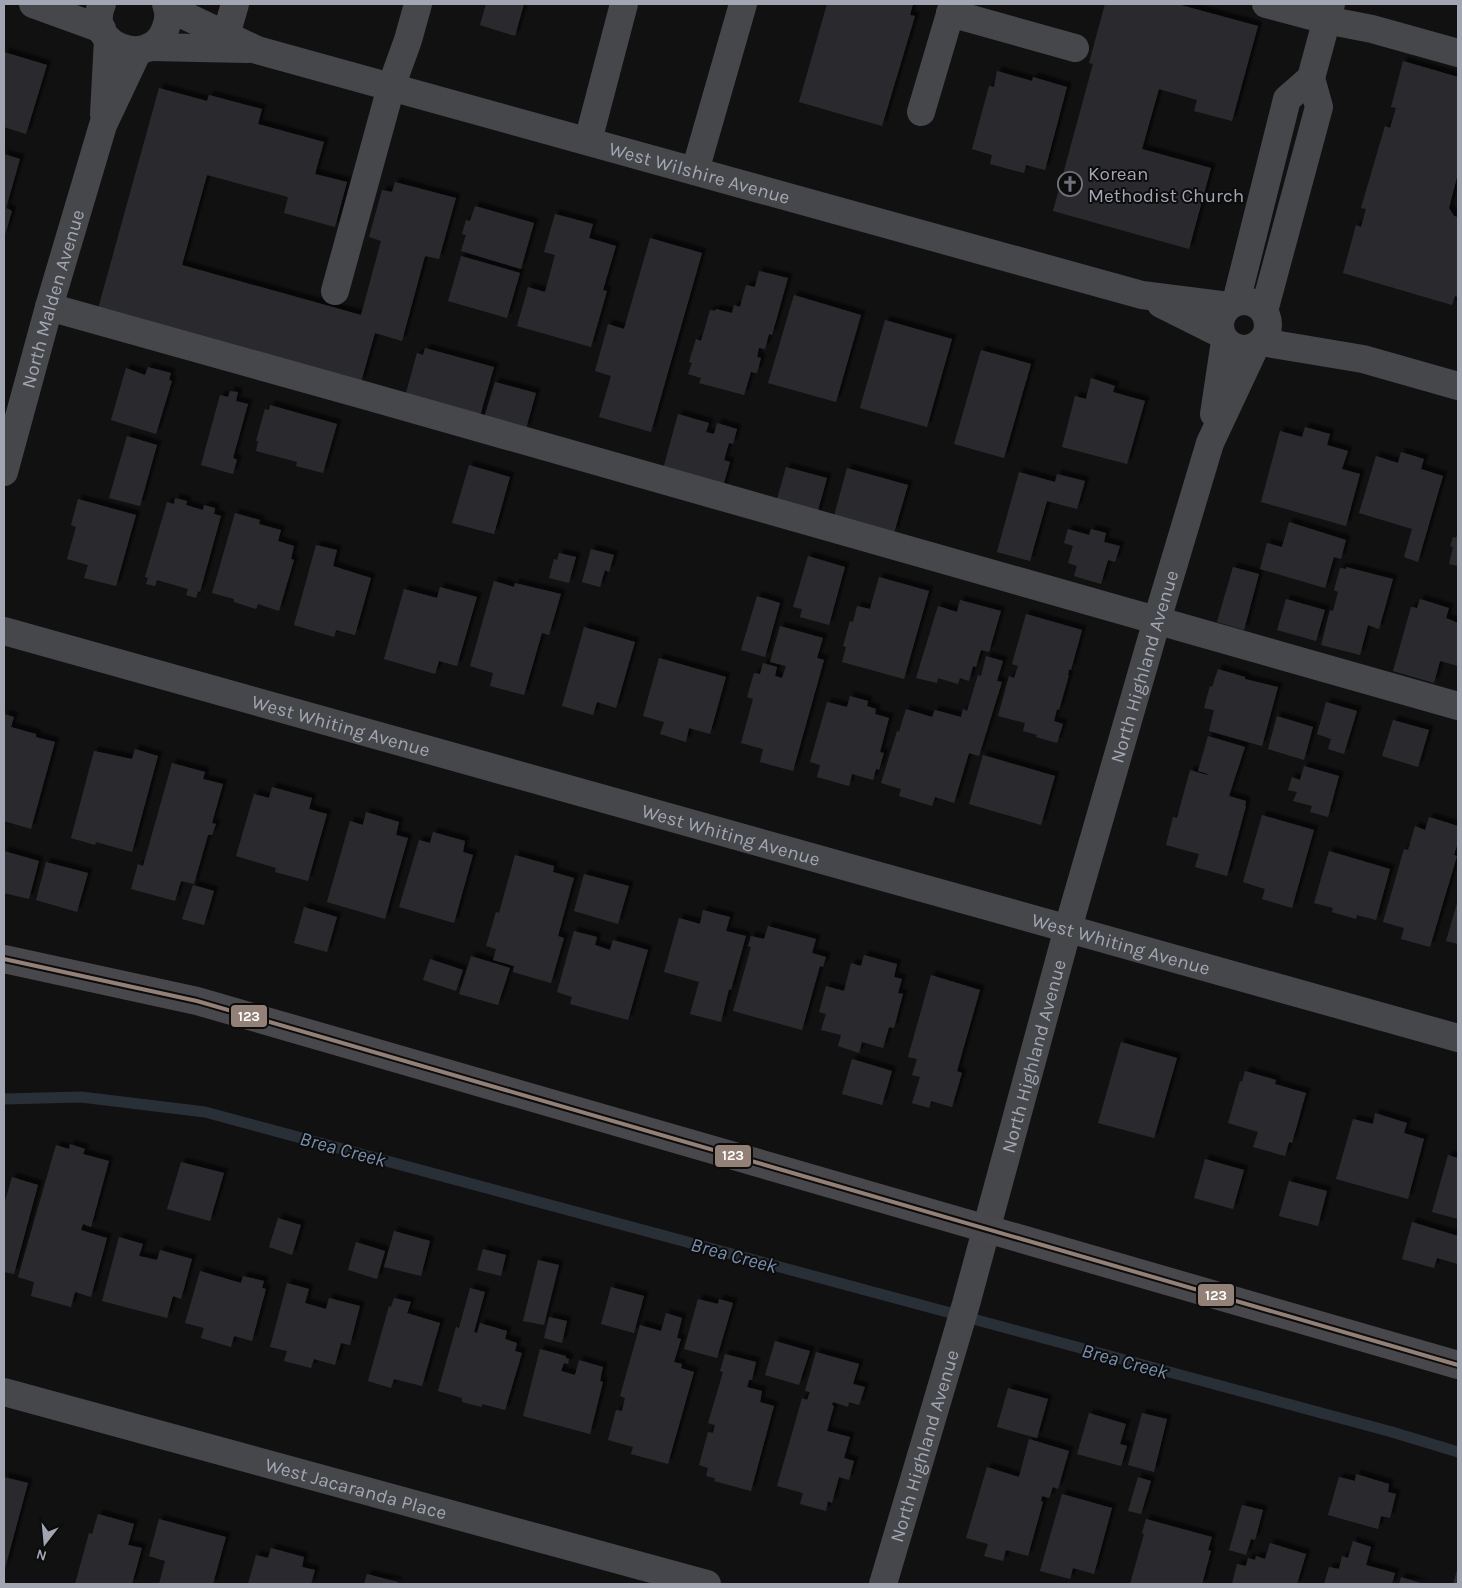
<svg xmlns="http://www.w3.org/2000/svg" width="1462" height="1588" font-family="Karla,sans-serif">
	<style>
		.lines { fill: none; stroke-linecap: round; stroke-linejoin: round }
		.stream { stroke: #292f36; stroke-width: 11 }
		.building { fill: #2c2c2d; filter: url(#shadow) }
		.minor { stroke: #46474a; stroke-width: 28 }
		.major { stroke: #48484c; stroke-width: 28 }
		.bus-1-casing { stroke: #0c0c0d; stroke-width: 8 }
		.bus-1 { stroke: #938177; stroke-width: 4 }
		.labels { text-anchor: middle; stroke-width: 4; stroke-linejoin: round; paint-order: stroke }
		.street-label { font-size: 19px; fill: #a2a6b3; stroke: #0c0c0d }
		.poi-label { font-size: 19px; fill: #a2a6b3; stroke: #0c0c0d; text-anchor: start }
		.water-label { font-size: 20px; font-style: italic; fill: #7990ae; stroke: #0c0c0d }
		.line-badge { stroke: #0c0c0d; stroke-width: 2 }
		.badge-label { font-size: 14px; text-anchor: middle; font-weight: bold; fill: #fff }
	</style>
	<defs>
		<filter id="shadow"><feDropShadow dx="4.5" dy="-4.5" stdDeviation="1" flood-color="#0009"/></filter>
	</defs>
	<rect width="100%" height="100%" fill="#111112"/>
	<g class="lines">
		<path class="stream" d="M4 1099 81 1097 205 1112 1392 1432 1458 1452"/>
	</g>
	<path class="building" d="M486 4H524L515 36 480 25Z
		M827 4H913L910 15 915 16 882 126 799 102Z
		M1105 4H1177L1258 26 1232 121 1194 111 1197 100 1159 89 1142 149 1211 168 1189 249 1053 211 1093 64 1089 63Z
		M4 52 47 65 26 134 4 127Z
		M1403 61 1458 77V173L1449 208 1454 216 1458 217V297L1455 296 1452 305 1343 273 1356 225 1361 227 1366 209 1361 208 1385 126 1390 128 1396 108 1391 107Z
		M997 71 1032 81 1033 77 1067 87 1045 170 1026 165 1024 173 990 164 992 155 972 149 989 86 994 87Z
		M159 88 207 101 209 95 262 109 258 124 324 142 315 174 347 182 335 227 284 213 288 197 207 175 182 265 361 315 381 241 369 237 382 190 392 192 395 182 456 198 439 259 425 256 402 341 375 333 361 382 98 309Z
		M4 154 20 159 6 208 12 211 4 238Z
		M475 206 534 223 521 269 461 251 466 235 462 234 466 220 470 221Z
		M555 214 593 224 589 238 616 246 603 290 607 291 591 347 517 326 528 287 545 292 555 255 544 252Z
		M650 238 702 253 651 432 599 417 611 376 595 371 608 324 624 329Z
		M461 256 520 273 507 318 448 301Z
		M759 271 788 278 772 335 769 334 765 349 759 348 757 357 761 358 757 373 751 372 744 395 699 383 701 378 688 374 692 363 689 362 696 339 701 341 710 310 715 311 716 309 732 313 734 305 740 307 746 285 755 287Z
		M794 295 861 315 836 402 768 383Z
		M885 320 952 339 927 427 860 408Z
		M425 348 494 367 479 420 404 400 417 353 423 355Z
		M981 350 1031 364 1004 458 954 444Z
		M148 367 171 373 169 380 172 381 156 434 111 420 126 368 145 375Z
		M1091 378 1115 386 1113 392 1145 401 1127 464 1062 447 1075 396 1086 399Z
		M495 382 536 393 526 429 484 418Z
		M230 391 238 392 236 401 248 404 233 458 237 460 233 474 201 465 220 395 228 397Z
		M270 405 337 424 323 473 296 466 297 462 256 451 258 441H256L265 409 269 410Z
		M678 414 709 423 706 432 714 434 717 423 737 429 733 444 729 443 724 460 730 462 722 490 662 473Z
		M1305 427 1330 434 1327 445 1348 451 1342 469 1360 474 1346 526 1261 502 1280 431 1302 437Z
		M127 436 157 445 140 506 109 498Z
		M1401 452 1424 459 1421 469 1443 476 1418 562 1404 557 1412 529 1359 513 1376 456 1398 463Z
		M469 465 510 477 494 534 452 523Z
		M786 467 827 478 817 514 776 503Z
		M847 468 908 485 894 533 834 516Z
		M1019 472 1055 482 1057 474 1085 481 1077 509 1047 501 1030 561 997 552Z
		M175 498 187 501 186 505 203 510 204 505 215 508 214 514 221 516 200 592 198 591 196 598 186 595 188 589 157 580 155 586 146 584 148 578 145 577 167 502 174 504Z
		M78 499 136 515 116 586 84 578 88 565 67 559 76 527 71 525Z
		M235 513 260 520 259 524 281 530 278 541 294 546 291 559 294 560 279 611 258 604 256 609 234 602V599L212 593Z
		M1289 522 1346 540 1341 559 1334 557 1325 588 1260 569 1267 543 1282 547Z
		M1068 529 1089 535 1091 529 1106 533 1104 542 1120 546 1115 562 1108 560 1101 584 1074 576 1077 566 1068 563 1073 546 1064 543Z
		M1458 532V566L1449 564 1453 547 1450 546 1453 537 1456 538Z
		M316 545 337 550 333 566 371 578 355 635 336 630 334 637 294 625Z
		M591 549 614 555 609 572 605 570 600 587 582 582Z
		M559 553 576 557 569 583 549 578 554 559 557 560Z
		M808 556 845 567 829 625 800 617 802 609 793 607Z
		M1233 567 1259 574 1244 630 1217 622Z
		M1346 567 1393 579 1379 629 1368 625 1360 655 1321 645 1330 610 1333 611 1338 592 1334 590 1340 568 1346 569Z
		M879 577 929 591 904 679 842 662 846 647 843 646 850 621 853 622 857 606 870 609Z
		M494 581 514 587 515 583 561 594 549 635 542 633 524 695 490 686 493 673 470 666Z
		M440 587 477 597 457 666 439 661 435 674 384 659 404 589 437 598Z
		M757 596 780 603 765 657 741 650Z
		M1286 599 1325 610 1316 641 1277 630Z
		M1420 599 1449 608 1446 618 1458 623V666L1440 661 1434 683 1393 671 1411 607 1417 608Z
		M960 600 1001 611 989 652 981 650 976 667 973 666 969 681 960 678 958 684 938 678 937 683 916 678 938 606 957 612Z
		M1026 614 1082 630 1071 670 1069 669 1068 675H1069L1059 710 1057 709 1054 721 1063 724 1057 743 1036 737 1037 735 1023 731 1025 723 998 716 1009 676 1014 678 1018 666 1012 664Z
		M780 626 823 638 817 658 824 660 793 771 760 762 763 749 741 743 753 699 747 697 754 673 760 674 763 663 777 667 775 676 782 678 786 666 770 662Z
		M584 627 635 642 616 708 597 702 593 715 562 706Z
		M986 656 1003 661 997 681 1002 682 979 756 969 753 954 803 935 797 932 806 899 796 901 789 881 783 897 731 899 732 906 709 932 717 935 710 961 717 963 709 967 711 978 675 981 676Z
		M659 658 726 677 710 734 689 728 686 742 660 734 664 722 643 716Z
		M1218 669 1245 677V679L1278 687 1262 746 1209 731 1214 710 1204 708 1210 686 1212 687Z
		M850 696 868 701 867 706 876 709 875 714 889 718 880 752 884 753 879 770 876 769 873 780 852 774 849 786 817 777 820 765 810 762 827 702 847 707Z
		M1326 702 1357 711 1344 754 1328 749 1331 739 1317 734Z
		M4 714 14 717 11 727 36 734V737L55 742 31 829 4 821Z
		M1277 716 1313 727 1304 760 1268 749Z
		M1393 720 1429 730 1418 767 1382 756Z
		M1208 736 1245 747 1229 796 1246 801 1245 806H1246L1227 876 1195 867 1199 854 1166 845 1173 817 1177 818 1190 770 1207 775 1208 774 1198 771Z
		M135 749 158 756 132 852 96 842 95 845 71 838 94 751 132 759Z
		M983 755 1055 776 1041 825 969 804Z
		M172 763 205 772 203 779 223 784 212 823 216 824 212 835H208L194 884 181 881 175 901 131 889 138 864 143 866Z
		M1304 766 1339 776 1328 817 1310 812 1312 806 1293 801 1297 792 1288 790 1292 777 1300 780Z
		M272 787 312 798 309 809 327 814 308 881 275 872 276 868 236 856 254 794 269 798Z
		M366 812 399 822 396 835 408 838 385 919 327 902 350 821 363 825Z
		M1262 815 1314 830 1292 908 1262 899 1265 889 1243 882Z
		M1429 817 1458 826V842L1454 855 1457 856 1430 947 1401 939 1404 928 1383 922 1404 849 1408 850 1415 826 1425 830Z
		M433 832 465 841 463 852 473 855 454 923 399 907 419 840 430 843Z
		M4 851 39 861 29 899 4 893Z
		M1329 851 1390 869 1376 920 1357 915 1356 919 1332 912 1333 908 1314 903Z
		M515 855 554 866 553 872 574 878 558 936 564 938 551 983 513 972 514 966 493 960 496 949 486 946 496 912 499 913Z
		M46 862 88 873 77 912 36 900Z
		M584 874 629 886 618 924 574 911Z
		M193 885 214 891 204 925 182 919Z
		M1458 900V944L1446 941Z
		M304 907 337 917 327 952 294 943Z
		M703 910 730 917 726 931 746 936 731 990 729 989 721 1022 690 1014 699 982 664 972 679 918 700 924Z
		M768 926 816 939 812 953 826 957 823 967 820 966 802 1030 733 1011 751 947 748 946 751 936 764 939Z
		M574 931 597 937 595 945 610 950 613 940 648 950 628 1020 570 1004 572 997 557 992Z
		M864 955 897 964 894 977 902 979 898 993 903 994 894 1028 889 1027 883 1048 862 1042 859 1053 838 1046 841 1035 821 1030 826 1014 819 1012 826 986 844 991 851 963 861 966Z
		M471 956 510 968 498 1005 459 994Z
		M430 959 463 970 456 991 423 980Z
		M931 975 980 990 957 1071 962 1073 952 1107 931 1101 929 1108 912 1103 920 1077 912 1075 917 1059 908 1057Z
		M1121 1042 1177 1058 1154 1138 1098 1123Z
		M852 1059 892 1071 882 1105 842 1094Z
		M1245 1071 1276 1080 1275 1084 1306 1093 1292 1143 1289 1142 1285 1156 1253 1147 1258 1132 1228 1123 1240 1081 1242 1082Z
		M1375 1113 1407 1123 1404 1133 1424 1139 1408 1199 1336 1179 1353 1119 1373 1124Z
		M70 1144 85 1149 83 1154 109 1161 91 1227 83 1224 81 1230 107 1238 91 1297 75 1292 71 1307 31 1296 34 1282 18 1277 56 1145 69 1149Z
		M1448 1155 1458 1158V1219L1432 1212Z
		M1205 1159 1244 1170 1233 1209 1194 1198Z
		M181 1162 224 1173 210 1221 167 1209Z
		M12 1177 38 1185 14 1274 4 1272V1205Z
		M1289 1181 1327 1191 1318 1226 1279 1216Z
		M278 1218 301 1225 292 1255 269 1247Z
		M1412 1222 1458 1236V1264L1437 1258 1434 1268 1402 1259Z
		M394 1231 430 1241 421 1276 384 1267Z
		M119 1237 143 1244 139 1256 157 1260 160 1250 192 1259 181 1299 173 1296 167 1318 102 1301Z
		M356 1242 385 1251 377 1279 348 1270Z
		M483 1249 506 1255 501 1276 477 1270Z
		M538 1260 559 1265 544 1325 523 1321Z
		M200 1271 241 1283 243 1276 264 1281 262 1288 266 1289 252 1341 234 1336 231 1347 201 1338 204 1328 185 1323Z
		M287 1283 309 1289 305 1303 326 1309 329 1298 360 1306 350 1345 341 1343 335 1365 314 1359 311 1368 284 1361 287 1351 270 1347Z
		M611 1287 644 1296 634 1333 601 1324Z
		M470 1288 485 1292 474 1332 477 1333 480 1323 507 1331 505 1339 517 1343 515 1351 522 1353 505 1410 482 1404V1407L462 1402V1398L438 1391 456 1327 459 1328Z
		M394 1298 411 1302 407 1313 440 1323 422 1386 394 1379 391 1388 368 1381 389 1306 391 1307Z
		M698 1299 718 1304 719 1299 733 1303 717 1358 684 1349Z
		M666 1313 682 1318 677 1338 681 1339 674 1362 682 1364 681 1368 694 1372 668 1464 631 1454 633 1447 608 1440 616 1410 622 1411 625 1398 620 1396 640 1325 661 1331Z
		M549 1317 567 1321 562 1343 544 1338Z
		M775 1341 810 1351 799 1385 765 1375Z
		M540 1349 566 1356V1358L569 1359 568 1364 564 1363 561 1371 575 1375 579 1360 603 1367 600 1381 603 1382 590 1434 523 1416Z
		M816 1352 859 1364 853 1384 865 1387 859 1405 849 1402 848 1407 833 1402 832 1405 834 1406 827 1431 850 1437 844 1458 854 1461 849 1480 839 1477 832 1503 828 1501 826 1511 800 1504 803 1493 777 1486 802 1398 807 1400 810 1392 805 1391Z
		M725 1354 756 1362 752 1380H749L747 1387 762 1391 760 1402 774 1406 751 1491 714 1481 715 1478 706 1476 708 1468 699 1465 708 1432 713 1433 715 1425 708 1423 723 1372 720 1371Z
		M1008 1388 1048 1399 1037 1438 997 1427Z
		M1089 1413 1126 1424 1120 1444 1127 1446 1121 1466 1077 1454Z
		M1142 1413 1167 1419 1154 1472 1128 1465Z
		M1029 1439 1069 1451 1058 1489 1053 1487 1049 1498 1042 1496 1041 1501 1043 1502 1028 1556 1006 1550 1003 1561 984 1556 988 1544 966 1538 987 1467 1019 1477Z
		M1356 1474 1389 1484 1388 1492 1396 1494 1390 1518 1381 1516 1378 1529 1328 1515 1339 1477 1355 1481Z
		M4 1477 28 1483 4 1572Z
		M1138 1477 1151 1481 1141 1514 1128 1511Z
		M1062 1494 1112 1508 1094 1574 1073 1568 1070 1579 1040 1571Z
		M1242 1505 1263 1510 1255 1540 1251 1539 1246 1555 1229 1550Z
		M98 1514 134 1524 128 1545 142 1548 132 1584H75L89 1533 92 1534Z
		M159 1519 226 1537 213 1584H159L165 1561 149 1556Z
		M1146 1519 1212 1537 1208 1550 1211 1551 1202 1584H1130L1144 1534 1142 1533Z
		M1353 1541 1371 1547 1366 1565 1395 1573 1392 1584H1324L1329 1567 1339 1569 1342 1556 1348 1558Z
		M1270 1543 1306 1554 1297 1584H1232L1237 1564 1246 1566 1248 1558 1255 1560 1256 1556 1265 1559Z
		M271 1548 304 1557 302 1567 315 1570 311 1584H248L256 1555 268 1558Z
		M1458 1567V1584H1453Z
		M367 1574 398 1582V1584H364Z
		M1401 1577 1424 1584H1399Z"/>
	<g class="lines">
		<g class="minor">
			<path d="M33 4 102 29"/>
			<path d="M102 4C83 46 153 71 166 27 169 19 169 11 166 4"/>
			<path d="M1266 4 1326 20 1372 29 1458 53"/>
			<path id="s1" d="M167 7 257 50 1142 295 1229 306"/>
			<path d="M950 13 1075 48"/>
			<path d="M226 35 235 4"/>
			<path d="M149 47 248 49"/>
			<path d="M921 112 953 4"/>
			<path d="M104 114 108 39"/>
			<path d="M588 141 624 4"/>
			<path d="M695 171 743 4"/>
			<path d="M335 291 391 87 408 40 418 4"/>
			<circle cx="1244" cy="325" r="24"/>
			<path d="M1236 302 1287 99 1311 78"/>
			<path d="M1161 304 1221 334"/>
			<path d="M49 307 367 396 1458 706"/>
			<path d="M1264 311 1319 107 1311 78 1331 4"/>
			<path d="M1261 342 1363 359 1458 386"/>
			<path d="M1214 414 1225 341"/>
			<path id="s2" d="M4 472 49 307 103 125 138 51"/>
			<path id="s3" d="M4 631 1458 1038"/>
			<path id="s4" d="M4 1392 707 1584"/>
			<path id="s5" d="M883 1584 966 1304 1068 928 1157 620 1210 443 1255 347"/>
		</g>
		<path class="major" d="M4 959 197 1001 1458 1365"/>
		<defs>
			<path id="bus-1" d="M4 959 197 1001 1458 1365"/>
		</defs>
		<use href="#bus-1" class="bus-1-casing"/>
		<use href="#bus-1" class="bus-1"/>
	</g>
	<defs>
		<symbol id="church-ring" viewBox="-11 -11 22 22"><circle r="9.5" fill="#0c0c0d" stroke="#6f727b" stroke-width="1.5"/><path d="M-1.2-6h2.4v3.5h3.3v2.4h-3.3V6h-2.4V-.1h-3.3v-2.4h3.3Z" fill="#6f727b"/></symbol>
	</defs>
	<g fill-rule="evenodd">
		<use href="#church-ring" x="1056" y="170" width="28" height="28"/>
	</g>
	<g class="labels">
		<g class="street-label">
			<text dy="7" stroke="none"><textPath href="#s1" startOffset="559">West Wilshire Avenue</textPath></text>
			<text dy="7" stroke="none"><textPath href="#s2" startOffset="180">North Malden Avenue</textPath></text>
			<text dy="7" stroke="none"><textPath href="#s5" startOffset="954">North Highland Avenue</textPath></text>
			<text dy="7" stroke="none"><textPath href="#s3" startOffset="350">West Whiting Avenue</textPath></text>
			<text dy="7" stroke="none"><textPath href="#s3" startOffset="755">West Whiting Avenue</textPath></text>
			<text dy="7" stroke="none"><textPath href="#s3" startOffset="1160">West Whiting Avenue</textPath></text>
			<text dy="7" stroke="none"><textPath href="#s5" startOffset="549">North Highland Avenue</textPath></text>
			<text dy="7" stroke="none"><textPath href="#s5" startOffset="144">North Highland Avenue</textPath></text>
			<text dy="7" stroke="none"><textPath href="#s4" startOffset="365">West Jacaranda Place</textPath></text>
		</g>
		<g class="poi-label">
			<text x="1088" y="180">Korean<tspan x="1088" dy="22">Methodist Church</tspan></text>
		</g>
		<g class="water-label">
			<text transform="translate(343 1149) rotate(15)" y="7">Brea Creek</text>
			<text transform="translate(734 1255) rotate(15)" y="7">Brea Creek</text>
			<text transform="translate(1125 1361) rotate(15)" y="7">Brea Creek</text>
		</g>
	</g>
	<g class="line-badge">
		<rect x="230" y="1004" width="38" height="24" rx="5" fill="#938177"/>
		<rect x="714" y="1144" width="38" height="24" rx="5" fill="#938177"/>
		<rect x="1197" y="1283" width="38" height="24" rx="5" fill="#938177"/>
	</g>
	<g class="badge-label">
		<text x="249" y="1021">123</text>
		<text x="733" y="1160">123</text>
		<text x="1216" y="1300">123</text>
	</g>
	<rect width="1462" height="1588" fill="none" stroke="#a2a6b3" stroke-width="10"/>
	<g transform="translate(45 1543) rotate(196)" stroke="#0c0c0d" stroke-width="4" paint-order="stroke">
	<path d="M0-4L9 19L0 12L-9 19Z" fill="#a2a6b3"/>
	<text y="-8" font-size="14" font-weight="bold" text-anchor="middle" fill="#a2a6b3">N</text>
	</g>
</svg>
